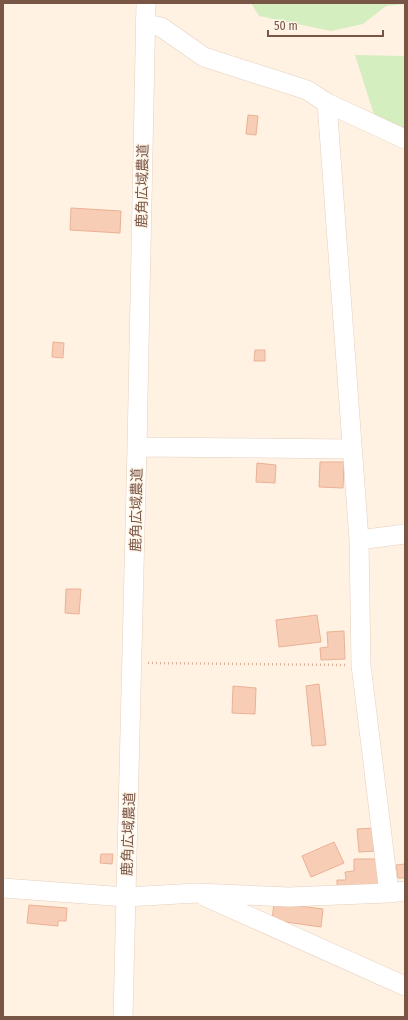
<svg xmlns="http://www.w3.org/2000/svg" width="408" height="1020" font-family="'Fira Sans Condensed','Noto Sans JP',sans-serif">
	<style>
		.green { fill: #d4eebf }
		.building { fill: #f7cdb6; stroke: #ebb195 }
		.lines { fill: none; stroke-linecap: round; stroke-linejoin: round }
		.minor-casing { stroke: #e6cfbe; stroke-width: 20 }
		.path { stroke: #dcb099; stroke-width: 2.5; stroke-dasharray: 1 3; stroke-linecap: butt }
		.minor { stroke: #fff; stroke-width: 19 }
		.labels { text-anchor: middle; stroke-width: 3; stroke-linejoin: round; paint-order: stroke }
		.street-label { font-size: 14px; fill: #795545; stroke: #fff6ea }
	</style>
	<rect width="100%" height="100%" fill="#fff2e2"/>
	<path class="green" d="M251 3H405V4L386 6 363 24 331 31 259 16Z
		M355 55 405 56V128L376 121Z"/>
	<path class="building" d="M248 115 258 116 256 135 246 134Z
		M71 208 121 211 120 233 70 230Z
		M53 342 64 343 63 358 52 357Z
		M255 350H265V361H254Z
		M320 462H344L343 488 319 487Z
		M257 463 276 465 275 483 256 482Z
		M66 589H81L79 614 65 613Z
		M317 615 321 642 279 647 276 620Z
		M344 631 345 659 321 660 320 648 328 647 327 632Z
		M319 684 326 745 312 746 306 686Z
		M233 686 256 688 255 714 232 713Z
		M375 828 376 851 359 852 357 829Z
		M334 842 344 863 311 877 302 856Z
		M101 854H113L112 864 100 863Z
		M354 859H379L380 886 337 887V880H346L345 872 354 871Z
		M405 864V878H398L396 865Z
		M274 903 323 909 321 927 272 920Z
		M29 905 67 908 66 921H58V926L27 923Z"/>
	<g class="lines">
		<defs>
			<path id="minor" d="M145 20 151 25 161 27 204 57 307 90 327 103 405 139
				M327 103 359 540 361 665 389 893
				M137 447 352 449
				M359 540 405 534
				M3 888 126 897 197 893 289 897 389 893 405 891
				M206 897 405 986
				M123 1017 137 447 146 3"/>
		</defs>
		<use href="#minor" class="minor-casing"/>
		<path class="path" d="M148 663 345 665"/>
		<use href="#minor" class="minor"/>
	</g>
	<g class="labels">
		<g class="street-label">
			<text transform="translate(142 186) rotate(-89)" y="5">鹿角広域農道</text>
			<text transform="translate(136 510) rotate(-89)" y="5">鹿角広域農道</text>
			<text transform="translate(128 834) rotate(-88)" y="5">鹿角広域農道</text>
		</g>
	</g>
	<rect width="408" height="1020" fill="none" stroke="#795545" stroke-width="8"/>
	<path d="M268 30v6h115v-6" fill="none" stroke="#795545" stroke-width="2"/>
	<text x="274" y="30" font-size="12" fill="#795545" stroke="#fff6ea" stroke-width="3" paint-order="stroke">50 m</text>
</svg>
